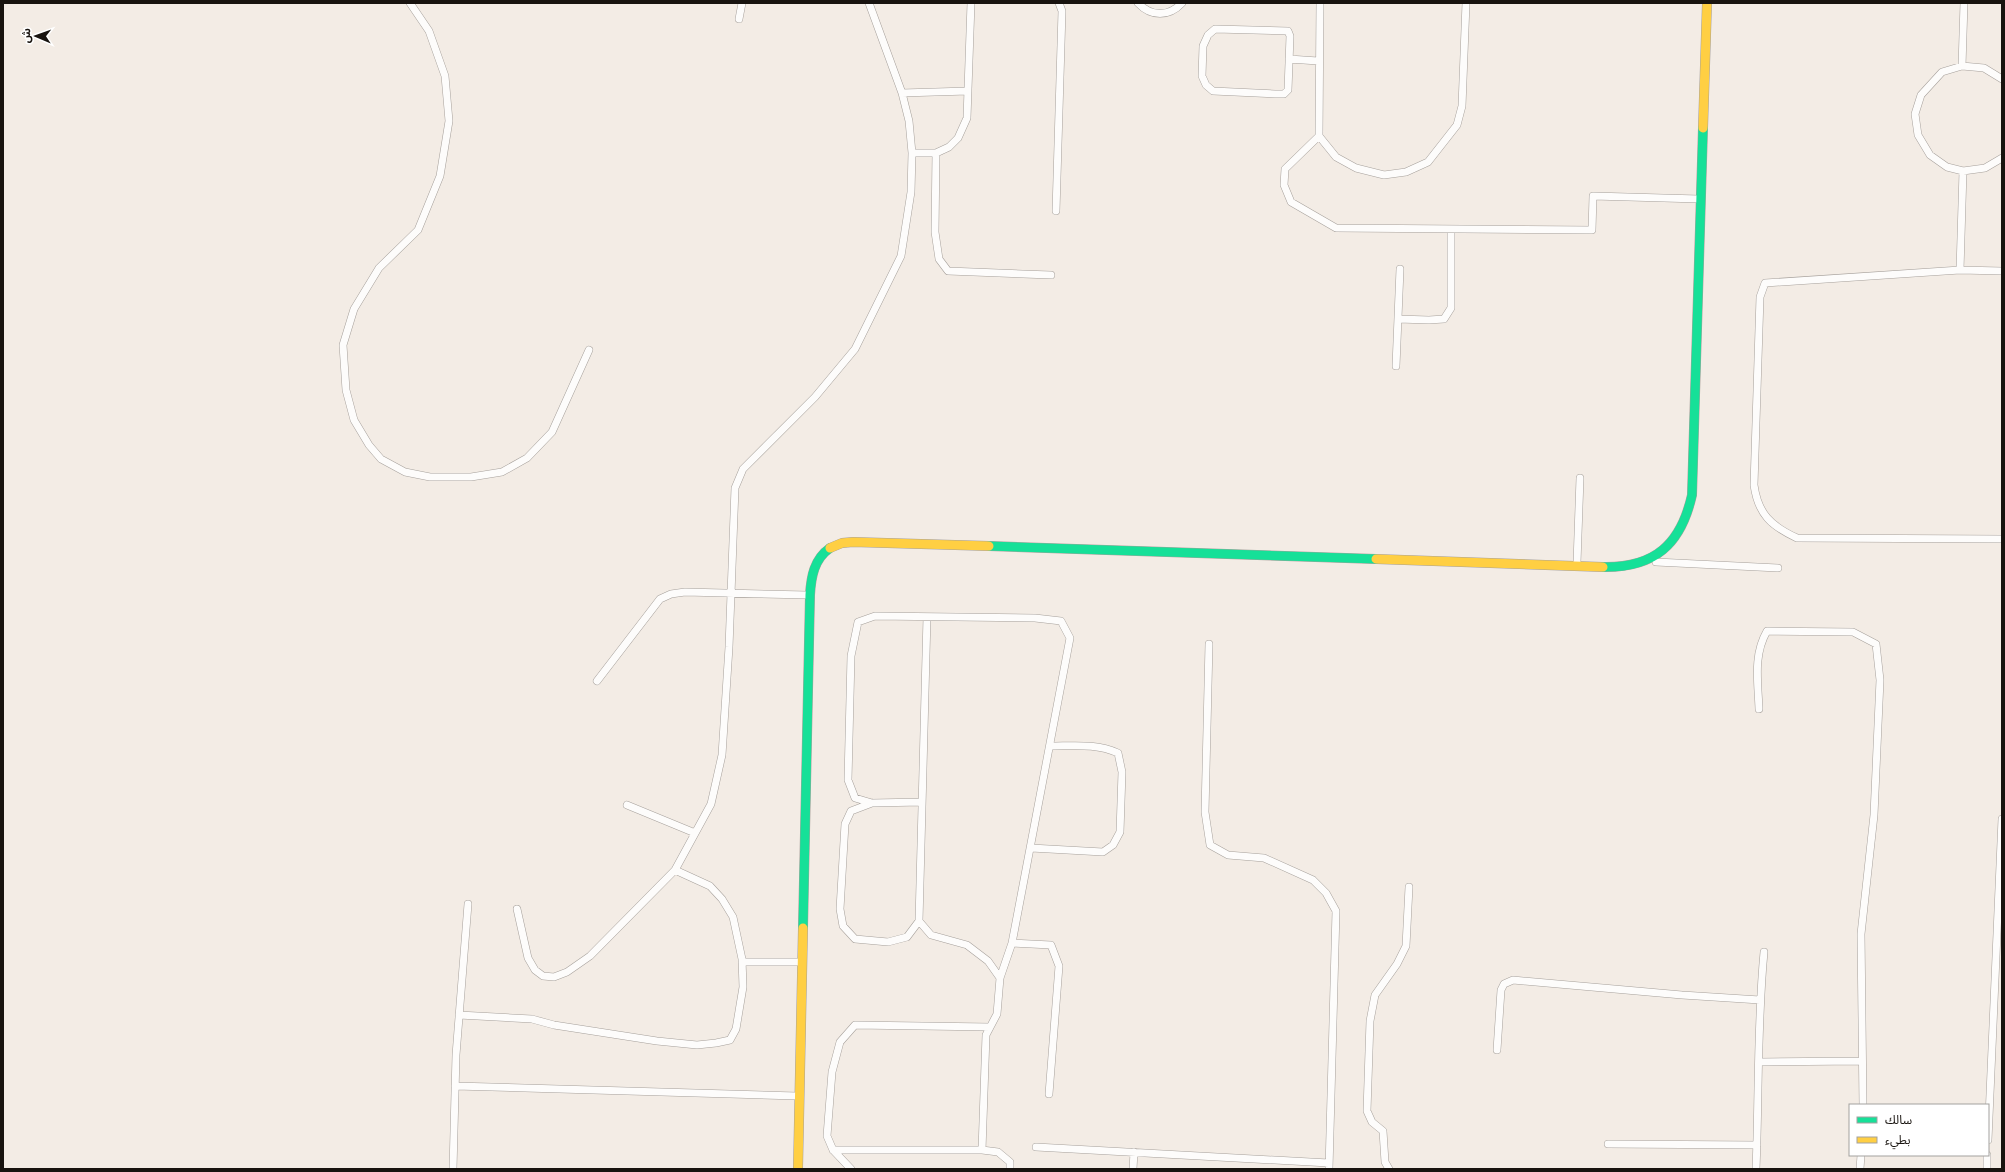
<svg xmlns="http://www.w3.org/2000/svg" width="2005" height="1172" font-family="Poppins,'Noto Sans Arabic',sans-serif">
	<style>
		.lines { fill: none; stroke-linecap: round; stroke-linejoin: round }
		.lane-casing { stroke: #a6a09b; stroke-width: 8 }
		.fast-casing { stroke: #a6a09b; stroke-width: 10 }
		.slow-casing { stroke: #a6a09b; stroke-width: 10 }
		.lane { stroke: #fdfcfb; stroke-width: 7 }
		.fast { stroke: #16e098; stroke-width: 9 }
		.slow { stroke: #ffcf43; stroke-width: 9 }
	</style>
	<rect width="100%" height="100%" fill="#f3ece5"/>
	<g class="lines">
		<defs>
			<path id="lane" d="M410 3 429 31 445 76 449 121 440 176 418 230 379 268 354 309 343 345 346 390 354 420 369 445 381 459 405 472 430 477H471L502 472 527 458 552 432 589 350
				M1138 3C1151 17 1169 17 1182 3
				M1320 3 1319 136 1336 157 1356 168 1384 175 1406 172 1428 162 1457 125 1462 106 1466 3
				M739 19 742 3
				M1215 29 1288 31 1290 36 1288 90 1284 94H1275L1213 91 1206 85 1202 76 1203 46 1208 35Z
				M1289 59 1318 61
				M1962 66 1964 3
				M2002 79 1984 68 1962 66 1942 72 1921 95 1915 114 1918 135 1930 155 1947 167 1963 171 1985 168 2002 158
				M902 93 968 91
				M1319 136 1285 169 1284 185 1291 202 1336 228 1592 230 1593 196 1699 199
				M912 153H936L949 147 958 138 967 118 971 3
				M936 153 935 232 939 259 948 271 1051 275
				M1056 211 1062 11 1059 3
				M1960 270 1963 171
				M2002 271 1960 270 1765 283 1760 297 1754 485C1758 514 1771 526 1797 538L2002 539
				M1398 319 1429 320 1444 319 1451 308V229
				M1396 366 1400 269
				M1656 562 1778 568
				M1577 563 1580 478
				M1209 644 1205 812 1210 845 1228 855 1264 858 1313 880 1326 893 1336 911 1329 1169
				M597 681 660 599 671 594 685 592 807 595
				M1759 709C1758 682 1753 655 1767 631L1853 632 1876 644 1880 680 1874 815 1861 934 1863 1105
				M922 802 872 803 855 798 848 780 851 656 858 622 875 616 1035 618 1061 621 1070 638 1012 943 1000 978 997 1014 986 1035 982 1150
				M872 803 851 811 845 824 840 909 843 926 855 939 888 942 907 937 919 921 927 617
				M627 805 695 833
				M1031 848 1103 852 1113 845 1120 832 1122 772 1118 753C1097 743 1073 746 1050 746
				M517 909 528 958 535 970 543 976 554 977 567 972 590 956 675 870 711 804 722 755 729 647 735 488 743 469 815 397 855 349 901 256 911 192 912 153 909 121 902 93 869 3
				M919 921 931 935 967 945 988 961 1000 978
				M1012 943 1051 945 1059 966 1049 1094
				M742 962H800
				M459 1015 532 1019 554 1025 657 1041 697 1045 716 1043 730 1040 736 1029 743 987 742 959 733 917 722 899 710 886 675 870
				M1497 1050 1501 990 1504 984 1513 980 1682 995 1760 1000
				M1760 1062 1862 1061
				M455 1086 797 1096
				M1988 1140 2002 819
				M1608 1144 1757 1145
				M1036 1147 1329 1163
				M833 1150H982L998 1152 1010 1162V1169
				M453 1169 456 1055 468 904
				M851 1169 833 1150 827 1136 832 1072 840 1042 855 1025 990 1027
				M1133 1169 1134 1152
				M1389 1169 1385 1162 1383 1131 1372 1122 1367 1111 1370 1021 1375 995 1397 964 1406 946 1409 887
				M1756 1169C1759 1097 1757 1024 1764 952
				M1860 1169 1861 1155
				M1987 1169V1155"/>
			<path id="fast" d="M989 546 1376 559
				M1603 567C1655 568 1681 544 1692 495L1703 128
				M803 928 810 595C811 577 814 559 830 548"/>
			<path id="slow" d="M1703 128 1707 3
				M830 548 842 543 853 542 989 546
				M1376 559 1603 567
				M798 1169 803 928"/>
		</defs>
		<use href="#lane" class="lane-casing"/>
		<use href="#fast" class="fast-casing"/>
		<use href="#slow" class="slow-casing"/>
		<use href="#lane" class="lane"/>
		<use href="#fast" class="fast"/>
		<use href="#slow" class="slow"/>
	</g>
	<rect width="2005" height="1172" fill="none" stroke="#18130f" stroke-width="8"/>
	<rect x="1849" y="1104" width="140" height="52" fill="#ffffff" stroke="#a3a19f"/>
	<rect x="1857" y="1117" width="20" height="6" fill="#16e098" stroke="#a3a19f"/>
	<text x="1885" y="1124" font-size="12" fill="#18130f">سالك</text>
	<rect x="1857" y="1137" width="20" height="6" fill="#ffcf43" stroke="#a3a19f"/>
	<text x="1885" y="1144" font-size="12" fill="#18130f">بطيء</text>
	<g transform="translate(36 36) rotate(272)" stroke="#ffffff" stroke-width="3" paint-order="stroke">
	<path d="M0-3L7 15L0 10L-7 15Z" fill="#18130f"/>
	<text y="-6" font-size="11" font-weight="bold" text-anchor="middle" fill="#18130f">ش</text>
	</g>
</svg>
